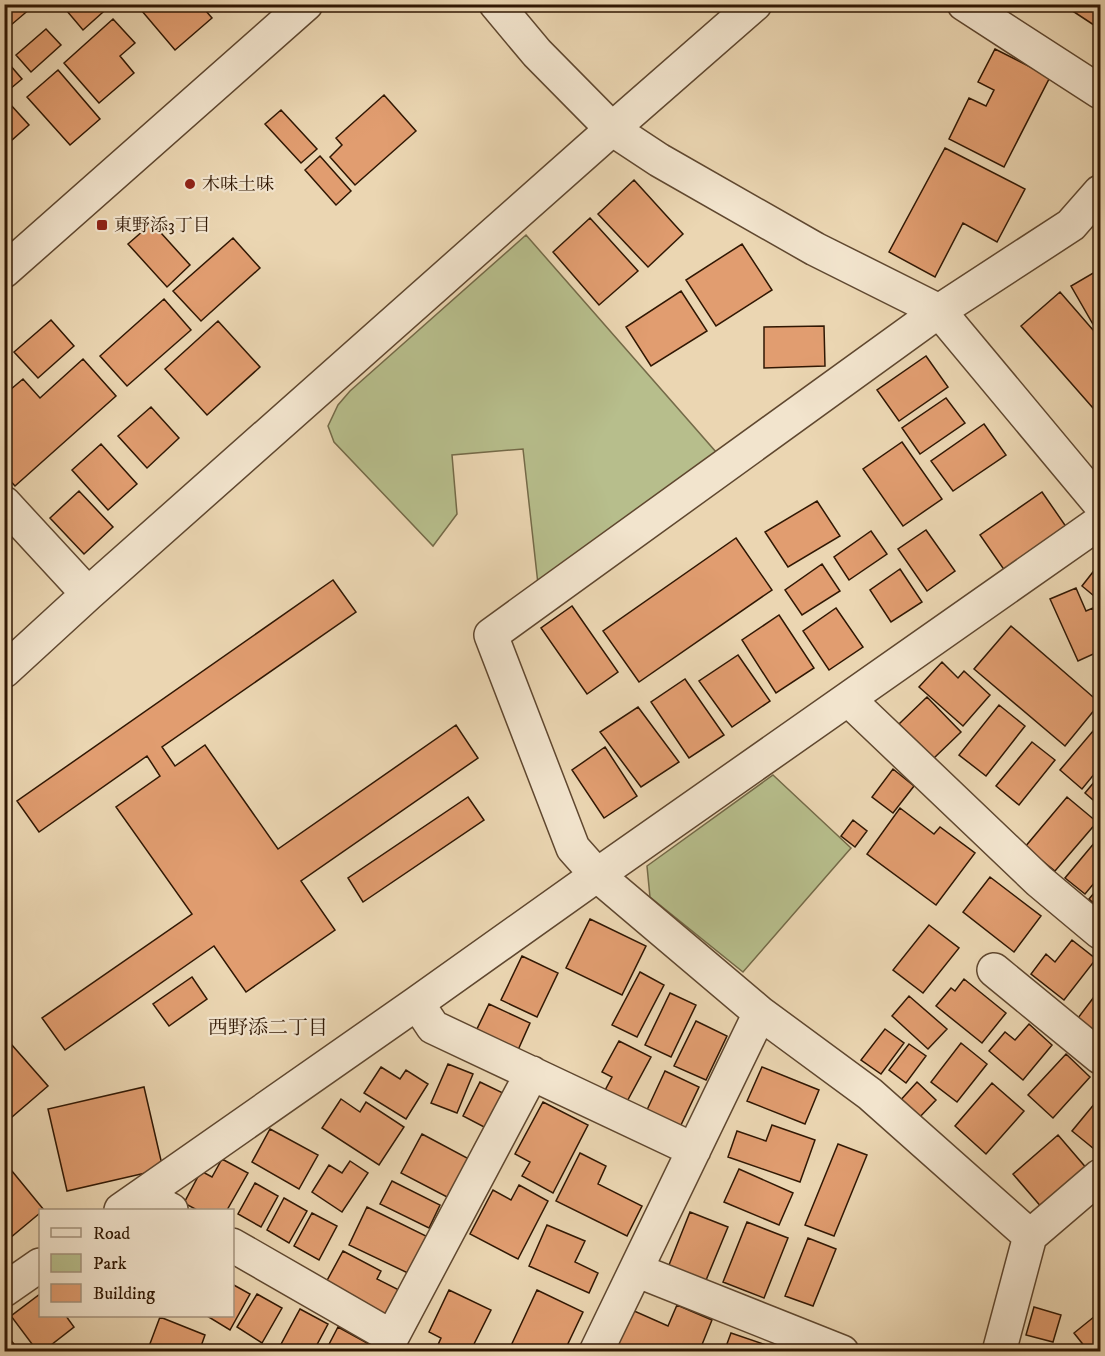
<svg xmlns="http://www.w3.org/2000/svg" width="1105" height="1356" font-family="'IM FELL DW Pica','Noto Serif JP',serif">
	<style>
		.green { fill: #b7be8c; stroke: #746a48; stroke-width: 1.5 }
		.building { fill: #e19d70; stroke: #301703; stroke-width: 1.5 }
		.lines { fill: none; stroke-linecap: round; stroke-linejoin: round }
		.minor-casing { stroke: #5f472f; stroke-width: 36 }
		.minor { stroke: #f2e4cd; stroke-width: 33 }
		.poi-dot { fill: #8f2418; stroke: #f2e4cd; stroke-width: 2 }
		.labels { text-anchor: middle; stroke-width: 4.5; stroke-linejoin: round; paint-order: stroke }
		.poi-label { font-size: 18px; fill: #301703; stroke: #f2e4cd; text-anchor: start }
		.neighbourhood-label { font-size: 20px; fill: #301703; stroke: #f2e4cd }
	</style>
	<rect width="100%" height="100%" fill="#ebd6b2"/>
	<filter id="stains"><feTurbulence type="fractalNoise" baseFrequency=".00333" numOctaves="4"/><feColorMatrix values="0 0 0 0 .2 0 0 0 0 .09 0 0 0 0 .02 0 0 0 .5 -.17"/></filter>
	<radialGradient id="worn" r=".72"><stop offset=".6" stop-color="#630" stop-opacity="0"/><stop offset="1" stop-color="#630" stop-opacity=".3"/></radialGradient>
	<path class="green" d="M526 235 716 452 538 584 523 449 452 455 457 514 433 546 334 442 328 426 338 405 350 391Z
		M773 775 851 848 743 972 650 897 647 866Z"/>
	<path class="building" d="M4 4H28L31 8 4 31Z
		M61 4H112L83 30Z
		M136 4H200L212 18 175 50Z
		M1075 4H1100V29L1071 10Z
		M113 19 135 43 120 56 134 73 99 103 64 63Z
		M46 29 61 45 31 72 16 55Z
		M995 49 1050 77 1004 167 949 139 969 98 986 106 994 90 978 82Z
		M4 58 22 79 4 94Z
		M58 70 100 119 70 145 27 97Z
		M384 95 416 131 355 185 330 157 342 145 336 138Z
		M10 104 29 125 4 147V109Z
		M281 110 317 149 301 163 265 124Z
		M945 148 1025 189 997 242 963 223 935 277 889 252Z
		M320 156 351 191 336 205 305 170Z
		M634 180 683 234 648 267 598 214Z
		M590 218 638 271 599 305 553 252Z
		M152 223 190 265 167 287 128 244Z
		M233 238 260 268 201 321 173 291Z
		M742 244 772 290 716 326 686 280Z
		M1100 269V322L1094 326 1071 286Z
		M681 291 707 331 651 366 626 327Z
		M1060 292 1100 338V416L1021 326Z
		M164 299 191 330 127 386 100 356Z
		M51 320 74 346 38 378 14 352Z
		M218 321 260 367 207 415 165 369Z
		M824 326 825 366 764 368V327Z
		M926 356 948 387 899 421 877 390Z
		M83 359 116 396 15 486 4 474V395L23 379 40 398Z
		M946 398 965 423 920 454 902 428Z
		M151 407 179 438 147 468 118 436Z
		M984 424 1006 455 953 491 931 461Z
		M902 442 942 499 903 526 863 469Z
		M101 444 137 484 108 510 72 470Z
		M79 491 113 527 84 554 50 518Z
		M1042 492 1067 528 1005 571 980 535Z
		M817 501 840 536 788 567 765 532Z
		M926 530 955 571 927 591 898 549Z
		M871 531 887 554 849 580 834 557Z
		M736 538 772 590 639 682 603 631Z
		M1100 563V601L1082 586Z
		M822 564 840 591 802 615 785 590Z
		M900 569 922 602 891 622 870 590Z
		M333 580 356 612 162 747 175 766 205 745 278 849 456 725 478 758 301 881 335 930 246 992 214 946 65 1050 42 1018 192 914 116 807 160 776 147 756 39 832 17 801Z
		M1076 588 1086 611 1093 608 1100 625V651L1078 661 1050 599Z
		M572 606 618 672 587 694 541 628Z
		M836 608 863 647 829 670 803 631Z
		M779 615 814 668 776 693 742 640Z
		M1011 626 1100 703 1065 746 974 669Z
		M738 655 770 701 732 727 699 681Z
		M942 662 958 678 964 671 990 695 963 726 919 687Z
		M685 679 724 735 689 758 651 702Z
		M927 697 961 732 934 758 899 724Z
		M999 705 1025 726 986 776 959 755Z
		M638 707 679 762 641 787 600 732Z
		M1093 731 1100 737V767L1082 789 1060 770Z
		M1032 742 1055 760 1019 805 996 786Z
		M605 747 637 796 604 818 572 770Z
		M893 769 914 786 893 813 872 797Z
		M1100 775V806L1085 793Z
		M468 797 484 820 363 902 348 878Z
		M1067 797 1097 822 1055 871 1025 847Z
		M900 808 934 834 940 827 975 853 936 905 867 854Z
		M853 820 867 831 855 847 841 836Z
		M1100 836V876L1085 894 1065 878Z
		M990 877 1041 916 1014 952 963 912Z
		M1100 886V909L1089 899Z
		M590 919 646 946 622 995 566 968Z
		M929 925 959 948 923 993 893 970Z
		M1072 940 1096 959 1064 1000 1031 974 1046 954 1055 962Z
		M522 956 558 973 537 1017 501 1000Z
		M640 972 664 985 637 1037 612 1025Z
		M192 977 207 999 169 1026 153 1004Z
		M964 979 1006 1013 982 1043 936 1006 951 988 955 991Z
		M1100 989V1026L1096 1032 1078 1018Z
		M670 993 696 1005 671 1057 645 1045Z
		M909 996 947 1029 928 1049 892 1016Z
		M489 1004 530 1023 518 1050 476 1031Z
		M696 1021 727 1036 706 1080 674 1066Z
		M1029 1024 1052 1045 1023 1080 989 1051 1005 1032 1015 1040Z
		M885 1029 904 1043 881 1074 861 1060Z
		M4 1036 48 1086 5 1123 4 1122Z
		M619 1041 651 1057 624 1107 602 1096 612 1077 602 1072Z
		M961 1043 987 1064 957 1102 931 1082Z
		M909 1044 926 1056 906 1083 889 1070Z
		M1066 1054 1090 1077 1053 1118 1028 1095Z
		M448 1064 473 1074 457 1113 431 1103Z
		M381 1067 400 1079 406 1070 428 1084 406 1119 364 1093Z
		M762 1067 819 1090 805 1124 747 1101Z
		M665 1071 699 1087 680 1127 646 1112Z
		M480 1082 503 1093 486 1128 463 1116Z
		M917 1082 936 1100 917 1120 898 1103Z
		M992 1083 1024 1111 986 1154 955 1126Z
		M144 1087 163 1169 67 1191 48 1109Z
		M1100 1097V1152L1099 1153 1072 1131Z
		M341 1099 360 1112 366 1102 404 1127 379 1165 322 1128Z
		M543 1102 588 1125 553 1193 522 1176 530 1162 515 1154Z
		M772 1125 815 1140 800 1182 728 1157 737 1131 766 1141Z
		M270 1129 318 1155 299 1189 252 1162Z
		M422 1134 469 1159 449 1198 401 1173Z
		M1058 1135 1088 1170 1043 1209 1013 1174Z
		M838 1144 867 1155 834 1236 805 1225Z
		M580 1153 606 1166 598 1184 642 1206 627 1236 556 1201Z
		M222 1159 248 1173 227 1210H197L184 1203 201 1171 212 1177Z
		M350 1161 368 1173 342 1212 312 1192 329 1165 342 1173Z
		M7 1165 44 1210H40V1213L10 1238 4 1232V1167Z
		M739 1169 793 1193 779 1225 724 1202Z
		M392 1181 440 1205 429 1228 380 1204Z
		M255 1183 278 1196 261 1227 238 1214Z
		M519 1185 548 1201 518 1259 470 1234 493 1190 511 1200Z
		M284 1198 307 1211 289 1243 267 1230Z
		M367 1207 428 1237 410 1274 349 1245Z
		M690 1212 728 1227 704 1285 667 1270Z
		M312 1213 337 1226 319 1260 294 1246Z
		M747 1222 788 1238 764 1298 723 1282Z
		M547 1225 585 1241 575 1262 598 1273 589 1293 529 1266Z
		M808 1238 836 1249 813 1306 785 1296Z
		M343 1251 381 1271 377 1279 399 1290 385 1317 324 1286Z
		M232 1284 250 1294 230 1330 207 1316H232Z
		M449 1290 491 1310 470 1352H447L437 1347 441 1338 429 1332Z
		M537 1290 583 1312 564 1352H512L509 1350Z
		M40 1294V1316H66L74 1327 42 1352H38L11 1316Z
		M257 1294 282 1308 262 1343 237 1327Z
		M677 1305 712 1320 699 1352H623L616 1349 632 1310 668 1326Z
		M1034 1307 1061 1315 1053 1342 1026 1335Z
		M300 1309 328 1324 313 1352H286L279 1348Z
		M1100 1312V1352H1089L1074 1333Z
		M160 1317 205 1335 199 1352H155L148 1349Z
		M338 1327 369 1344 364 1352H325Z
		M4 1332 14 1344 4 1351Z
		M731 1333 769 1346 767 1352H724Z
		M214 1345 227 1352H210Z
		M406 1346 417 1352H403Z"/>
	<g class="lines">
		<defs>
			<path id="minor" d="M496 4 537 53 612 129 659 160 815 249 939 311 1100 504
				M964 4 1100 92
				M4 271 306 4
				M4 503 88 594
				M4 671 88 594 612 129 755 4
				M848 699 1039 881 1100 932
				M994 970 1100 1057
				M417 1003 433 1027 694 1150
				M149 1191 165 1207 171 1210
				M121 1210 417 1003 597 875 1100 522
				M1030 1236 870 1094 760 1013 597 875 573 848 491 635 939 311 1071 225 1100 192
				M232 1245 392 1337
				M636 1270 842 1352
				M4 1290 40 1265
				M384 1352 532 1073
				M596 1352 760 1013
				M999 1352 1030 1236 1100 1176"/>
		</defs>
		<use href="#minor" class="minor-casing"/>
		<use href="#minor" class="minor"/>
	</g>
	<g class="poi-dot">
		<circle cx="190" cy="184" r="6"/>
		<rect x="96" y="219" width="12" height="12" rx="3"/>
	</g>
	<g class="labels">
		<g class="poi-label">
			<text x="202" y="190">木味土味</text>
			<text x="114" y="231">東野添3丁目</text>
		</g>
		<g class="neighbourhood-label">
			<text x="268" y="1034">西野添二丁目</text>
		</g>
	</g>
	<rect width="1105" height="1356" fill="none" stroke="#ebd6b2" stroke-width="24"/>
	<rect x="6" y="6" width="1093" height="1344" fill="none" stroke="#301703" stroke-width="3"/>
	<rect x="12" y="12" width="1081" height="1332" fill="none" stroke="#301703" stroke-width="1.5"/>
	<rect x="39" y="1209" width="195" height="108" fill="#f2e4cd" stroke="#a4927c" stroke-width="1.5"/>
	<rect x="51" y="1228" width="30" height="9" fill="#f2e4cd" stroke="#a4927c" stroke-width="1.5"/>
	<text x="93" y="1239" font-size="18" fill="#301703">Road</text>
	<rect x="51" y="1254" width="30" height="18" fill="#b7be8c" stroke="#a4927c" stroke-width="1.5"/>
	<text x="93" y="1269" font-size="18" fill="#301703">Park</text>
	<rect x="51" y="1284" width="30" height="18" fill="#e19d70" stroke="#a4927c" stroke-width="1.5"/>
	<text x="93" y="1299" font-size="18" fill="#301703">Building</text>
	<rect width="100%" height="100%" filter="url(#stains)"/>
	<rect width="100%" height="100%" fill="url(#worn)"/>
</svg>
